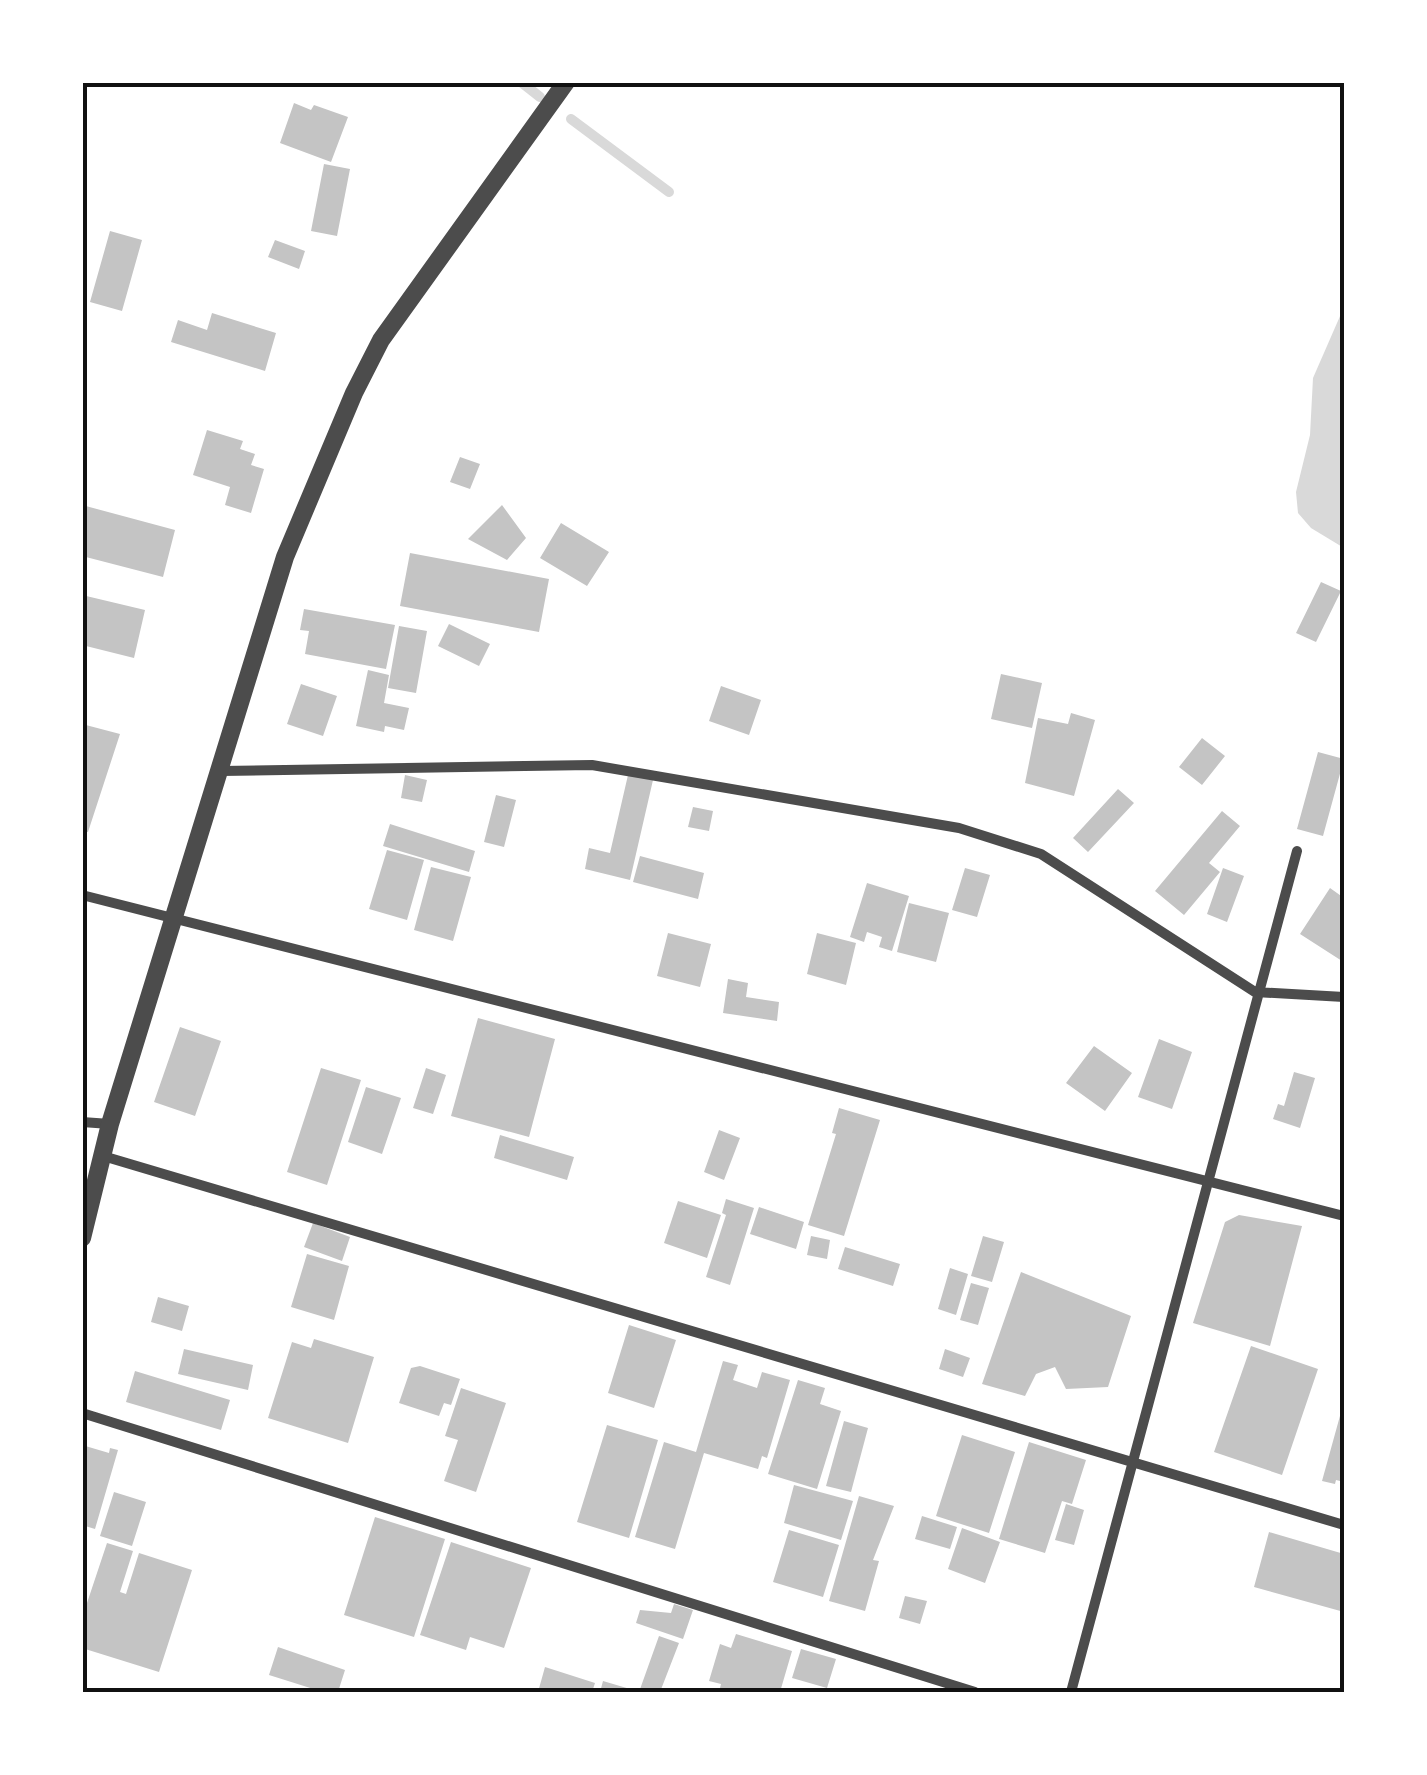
<svg xmlns="http://www.w3.org/2000/svg" width="1427" height="1775" font-family="'Space Grotesk',sans-serif">
	<style>
		.water { fill: #d9d9d9 }
		.lines { fill: none; stroke-linecap: round; stroke-linejoin: round }
		.stream { stroke: #d9d9d9; stroke-width: 10 }
		.building { fill: #c4c4c4 }
		.minor { stroke: #4c4c4c; stroke-width: 10 }
		.tertiary { stroke: #4c4c4c; stroke-width: 18 }
		.neatline { fill: none; stroke: #111; stroke-width: 4 }
	</style>
	<rect width="100%" height="100%" fill="#fff"/>
	<path class="water" d="M1344 307V548L1311 528 1298 513 1296 492 1310 435 1313 378Z"/>
	<g class="lines">
		<path class="stream" d="M521 82 540 97
			M571 119 669 192"/>
	</g>
	<path class="building" d="M294 103 311 110 314 105 348 117 331 162 280 143Z
		M324 164 350 169 337 236 311 231Z
		M110 231 142 240 122 311 90 302Z
		M275 240 305 251 299 269 268 257Z
		M212 313 276 333 265 371 171 342 178 320 207 330Z
		M207 430 243 441 240 449 255 454 251 465 264 469 251 513 225 505 230 487 193 475Z
		M460 457 480 464 470 489 450 482Z
		M82 505 175 530 163 577 82 556Z
		M502 505 526 538 507 560 468 539Z
		M561 523 609 552 587 586 540 558Z
		M410 553 549 579 539 632 400 606Z
		M1321 582 1341 591 1316 642 1296 633Z
		M82 595 145 610 134 658 82 645Z
		M304 609 395 625 386 669 305 654 309 631 300 630Z
		M449 624 490 644 479 666 438 646Z
		M399 626 427 631 416 693 388 688Z
		M368 670 389 675 384 703 409 708 404 730 385 726 384 732 356 726Z
		M1001 674 1042 683 1032 728 991 719Z
		M301 684 337 696 323 736 287 724Z
		M721 686 761 700 749 735 709 721Z
		M1071 713 1095 720 1074 796 1025 783 1038 718 1068 724Z
		M82 724 120 734 88 832 82 831Z
		M1202 738 1225 756 1202 785 1179 767Z
		M1318 752 1344 759 1323 836 1297 829Z
		M405 775 427 780 422 802 401 798Z
		M628 775 653 780 630 880 585 869 589 848 610 853Z
		M1118 789 1134 803 1088 852 1073 838Z
		M496 795 516 800 504 847 484 842Z
		M693 807 713 811 709 831 688 827Z
		M1222 811 1240 826 1209 863 1220 872 1184 915 1155 891Z
		M390 824 475 851 469 872 383 846Z
		M387 850 424 860 407 920 369 909Z
		M640 856 704 873 698 899 633 882Z
		M431 867 471 877 453 941 414 930Z
		M965 868 990 875 977 917 952 910Z
		M1223 868 1244 876 1227 922 1207 914Z
		M867 883 909 896 892 951 879 947 882 937 867 932 864 942 850 937Z
		M1330 888 1344 898 1342 961 1300 934Z
		M909 903 949 913 936 962 897 952Z
		M668 933 711 944 700 987 657 976Z
		M817 933 856 943 846 985 807 974Z
		M728 979 748 983 746 997 779 1002 777 1021 723 1013Z
		M478 1018 555 1039 529 1137 451 1116Z
		M180 1027 221 1041 195 1116 154 1102Z
		M1159 1039 1192 1052 1172 1109 1138 1097Z
		M1094 1046 1132 1073 1105 1111 1066 1083Z
		M321 1068 361 1080 327 1185 287 1172Z
		M426 1068 446 1075 433 1114 413 1108Z
		M1294 1072 1315 1078 1300 1128 1273 1119 1278 1104 1284 1106Z
		M366 1087 401 1098 382 1154 348 1142Z
		M839 1108 880 1120 844 1236 808 1225 836 1134 832 1133Z
		M719 1130 740 1138 724 1180 704 1172Z
		M500 1135 574 1157 567 1180 494 1158Z
		M726 1199 754 1208 730 1285 706 1277 726 1215 722 1213Z
		M678 1201 721 1215 707 1258 664 1243Z
		M759 1207 804 1222 796 1249 750 1234Z
		M1239 1215 1302 1226 1270 1346 1193 1323 1225 1222Z
		M313 1223 350 1237 342 1261 304 1247Z
		M811 1236 830 1240 827 1259 807 1255Z
		M983 1236 1004 1242 992 1282 971 1276Z
		M845 1247 900 1264 893 1286 838 1269Z
		M307 1254 349 1266 334 1320 291 1307Z
		M950 1268 968 1274 956 1315 938 1309Z
		M1021 1272 1131 1316 1108 1387 1066 1389 1055 1367 1036 1374 1025 1396 982 1384Z
		M971 1283 989 1288 978 1325 960 1320Z
		M158 1297 189 1306 182 1331 151 1322Z
		M629 1325 676 1340 654 1408 608 1393Z
		M314 1339 374 1357 348 1443 268 1418 292 1342 311 1348Z
		M1251 1346 1318 1369 1282 1475 1214 1452Z
		M184 1349 253 1365 248 1390 178 1374Z
		M945 1349 970 1358 963 1377 939 1369Z
		M723 1361 738 1365 733 1380 757 1388 762 1372 790 1380 767 1458 762 1456 758 1469 704 1453 675 1549 635 1537 664 1442 696 1452Z
		M420 1366 460 1379 451 1405 444 1403 439 1416 399 1403 411 1368Z
		M135 1371 230 1400 221 1430 126 1402Z
		M798 1380 825 1388 820 1404 841 1411 817 1489 768 1474Z
		M461 1388 506 1403 476 1492 444 1481 458 1440 445 1436Z
		M1343 1405 1344 1482 1336 1480 1335 1484 1322 1481Z
		M844 1421 868 1428 851 1492 826 1486Z
		M607 1425 658 1440 629 1538 577 1522Z
		M962 1435 1015 1452 989 1533 936 1516Z
		M1029 1442 1086 1460 1072 1504 1062 1501 1045 1553 999 1539Z
		M82 1445 109 1453 110 1448 118 1450 95 1529 82 1525Z
		M794 1485 853 1501 841 1540 784 1523Z
		M114 1492 146 1502 132 1546 100 1536Z
		M859 1496 894 1506 873 1560 879 1561 865 1611 829 1601Z
		M1066 1504 1084 1510 1074 1545 1055 1540Z
		M922 1516 957 1527 950 1549 915 1539Z
		M375 1517 445 1539 414 1637 344 1615Z
		M962 1528 1000 1542 985 1583 948 1569Z
		M789 1530 839 1545 823 1597 773 1582Z
		M1269 1532 1344 1554V1612L1254 1587Z
		M451 1542 531 1568 504 1648 470 1637 466 1650 420 1635Z
		M107 1543 133 1551 120 1592 126 1594 139 1553 192 1570 159 1672 82 1648V1618Z
		M905 1596 927 1601 920 1624 899 1618Z
		M674 1604 693 1610 683 1639 636 1623 640 1610 671 1613Z
		M736 1634 792 1651 780 1692H719L721 1684 709 1681 720 1644 731 1648Z
		M659 1636 679 1643 660 1692H639Z
		M278 1647 345 1670 338 1692H323L269 1675Z
		M801 1649 836 1659 827 1688 792 1678Z
		M545 1667 595 1683 592 1692H538Z
		M603 1681 630 1689 629 1692H600Z"/>
	<g class="lines">
		<path class="minor" d="M221 771 592 765 959 828 1041 854 1255 992 1344 997
			M82 895 1344 1216
			M82 1122 110 1124
			M103 1156 1344 1525
			M82 1413 975 1692
			M1071 1692 1297 851"/>
		<path class="tertiary" d="M82 1238 110 1124 285 557 354 393 381 340 566 82"/>
	</g>
	<rect width="1427" height="1775" fill="none" stroke="#ffffff" stroke-width="170"/>
	<rect x="85" y="85" width="1257" height="1605" class="neatline"/>
</svg>
